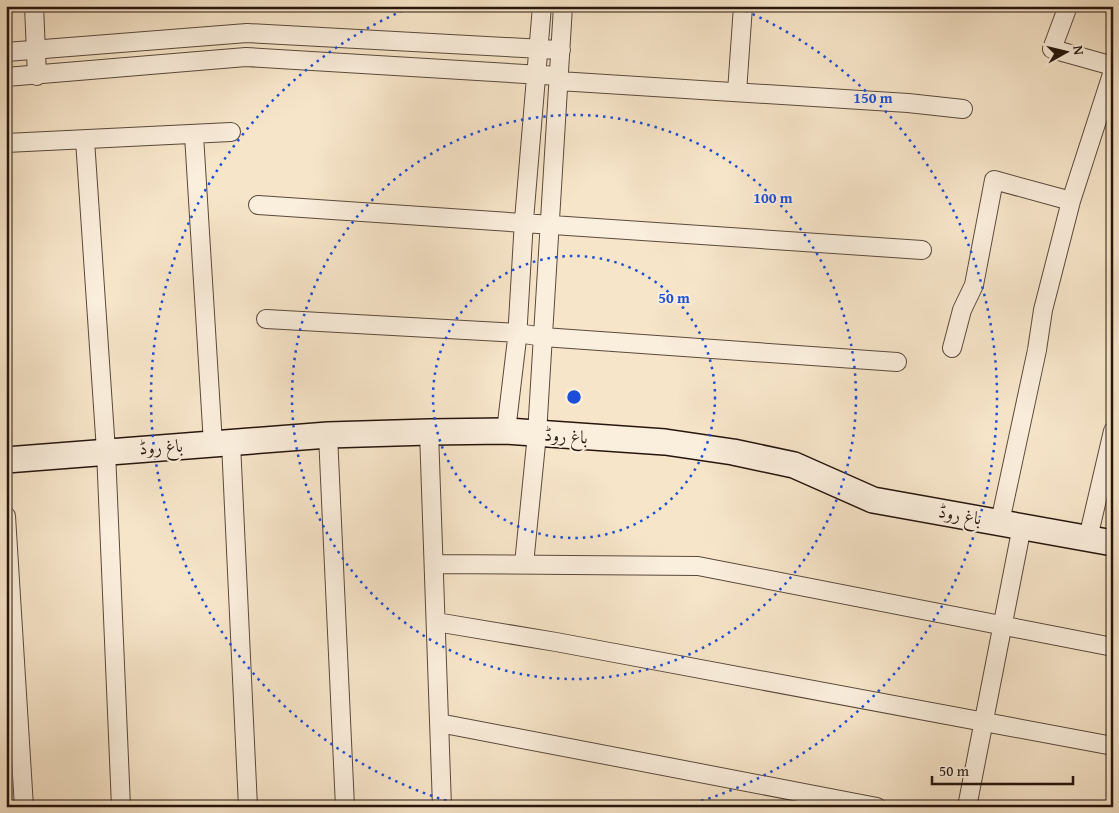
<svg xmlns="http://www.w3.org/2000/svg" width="1119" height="813" font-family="'Gentium Book Plus',Amiri,serif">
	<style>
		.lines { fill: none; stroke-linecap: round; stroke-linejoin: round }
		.street-casing { stroke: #5a4a3d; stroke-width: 20 }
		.secondary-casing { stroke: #26160e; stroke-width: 28 }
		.street { stroke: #faeedc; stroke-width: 18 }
		.secondary { stroke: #faeedc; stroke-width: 25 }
		.ring { fill: none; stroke: #1d4ed8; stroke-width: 2.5; stroke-dasharray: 2.5 5 }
		.labels { text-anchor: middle; stroke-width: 4; stroke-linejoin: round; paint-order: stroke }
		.street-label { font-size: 18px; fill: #26160e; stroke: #faeedc }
		.centre { fill: #1d4ed8; stroke: #faeedc; stroke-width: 2.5 }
		.ring-label { font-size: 15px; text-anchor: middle; font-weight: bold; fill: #1d4ed8; stroke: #faeedc; stroke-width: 4; stroke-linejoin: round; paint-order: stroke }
	</style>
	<rect width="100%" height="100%" fill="#f7e5c9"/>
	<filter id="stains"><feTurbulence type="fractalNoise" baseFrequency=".004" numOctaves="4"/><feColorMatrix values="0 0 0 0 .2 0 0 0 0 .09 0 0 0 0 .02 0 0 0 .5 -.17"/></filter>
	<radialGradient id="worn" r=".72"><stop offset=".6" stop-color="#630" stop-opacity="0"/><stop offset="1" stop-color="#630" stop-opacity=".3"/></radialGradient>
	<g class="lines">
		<defs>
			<path id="street" d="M34 6 37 76
				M1068 6 1052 49 1113 66
				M6 52 247 33 561 50
				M6 77 246 57 559 76
				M559 81 908 103 963 109
				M737 92 743 6
				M194 135 213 444
				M85 140 106 451 121 807
				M6 143 231 132
				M258 205 922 250
				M266 319 518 333 543 337 897 362
				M952 348 962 310 974 285 994 180 1071 201
				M506 431 517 339 524 220 542 6
				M429 432 442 807
				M328 435 345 807
				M231 443 248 807
				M6 516 24 807
				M1000 522 1037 350 1043 310 1071 201 1113 71
				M1088 538 1113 431
				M434 564 698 566 1113 647
				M524 564 537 434 563 6
				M436 622 556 642 1113 746
				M439 723 877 807
				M967 807 1022 526"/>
			<path id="secondary" d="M6 460 328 435 429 432 506 431 665 442 733 452 794 465 873 500 1113 543"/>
		</defs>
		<use href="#street" class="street-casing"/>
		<use href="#secondary" class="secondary-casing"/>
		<use href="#street" class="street"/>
		<use href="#secondary" class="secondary"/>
	</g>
	<g class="ring">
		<circle cx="574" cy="397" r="141"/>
		<circle cx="574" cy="397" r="282"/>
		<path d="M468 807A423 423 0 0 1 409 8M739 8A423 423 0 0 1 680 807"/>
	</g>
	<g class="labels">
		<g class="street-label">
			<text transform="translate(566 436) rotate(4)" y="6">باغ روڈ</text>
			<text transform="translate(161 447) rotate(-4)" y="6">باغ روڈ</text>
			<text transform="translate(960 515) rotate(10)" y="6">باغ روڈ</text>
		</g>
	</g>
	<circle cx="574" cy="397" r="8" class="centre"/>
	<g class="ring-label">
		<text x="873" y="103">150 m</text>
		<text x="773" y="203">100 m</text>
		<text x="674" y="303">50 m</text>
	</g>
	<rect width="1119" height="813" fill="none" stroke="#f7e5c9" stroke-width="25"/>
	<rect x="8" y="8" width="1104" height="798" fill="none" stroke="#26160e" stroke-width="2.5"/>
	<rect x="12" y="12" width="1094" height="788" fill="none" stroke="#26160e"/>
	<g transform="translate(1066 52) rotate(82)" stroke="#faeedc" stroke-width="4" paint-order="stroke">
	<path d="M0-4L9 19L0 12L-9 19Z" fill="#26160e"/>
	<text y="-8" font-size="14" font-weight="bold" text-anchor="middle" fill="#26160e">N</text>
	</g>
	<path d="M932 776v8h141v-8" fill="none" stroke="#26160e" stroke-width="2.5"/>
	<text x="939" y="776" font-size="15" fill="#26160e" stroke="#faeedc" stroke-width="4" paint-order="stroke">50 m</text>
	<rect width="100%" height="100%" filter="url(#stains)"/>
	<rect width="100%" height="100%" fill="url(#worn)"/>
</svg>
